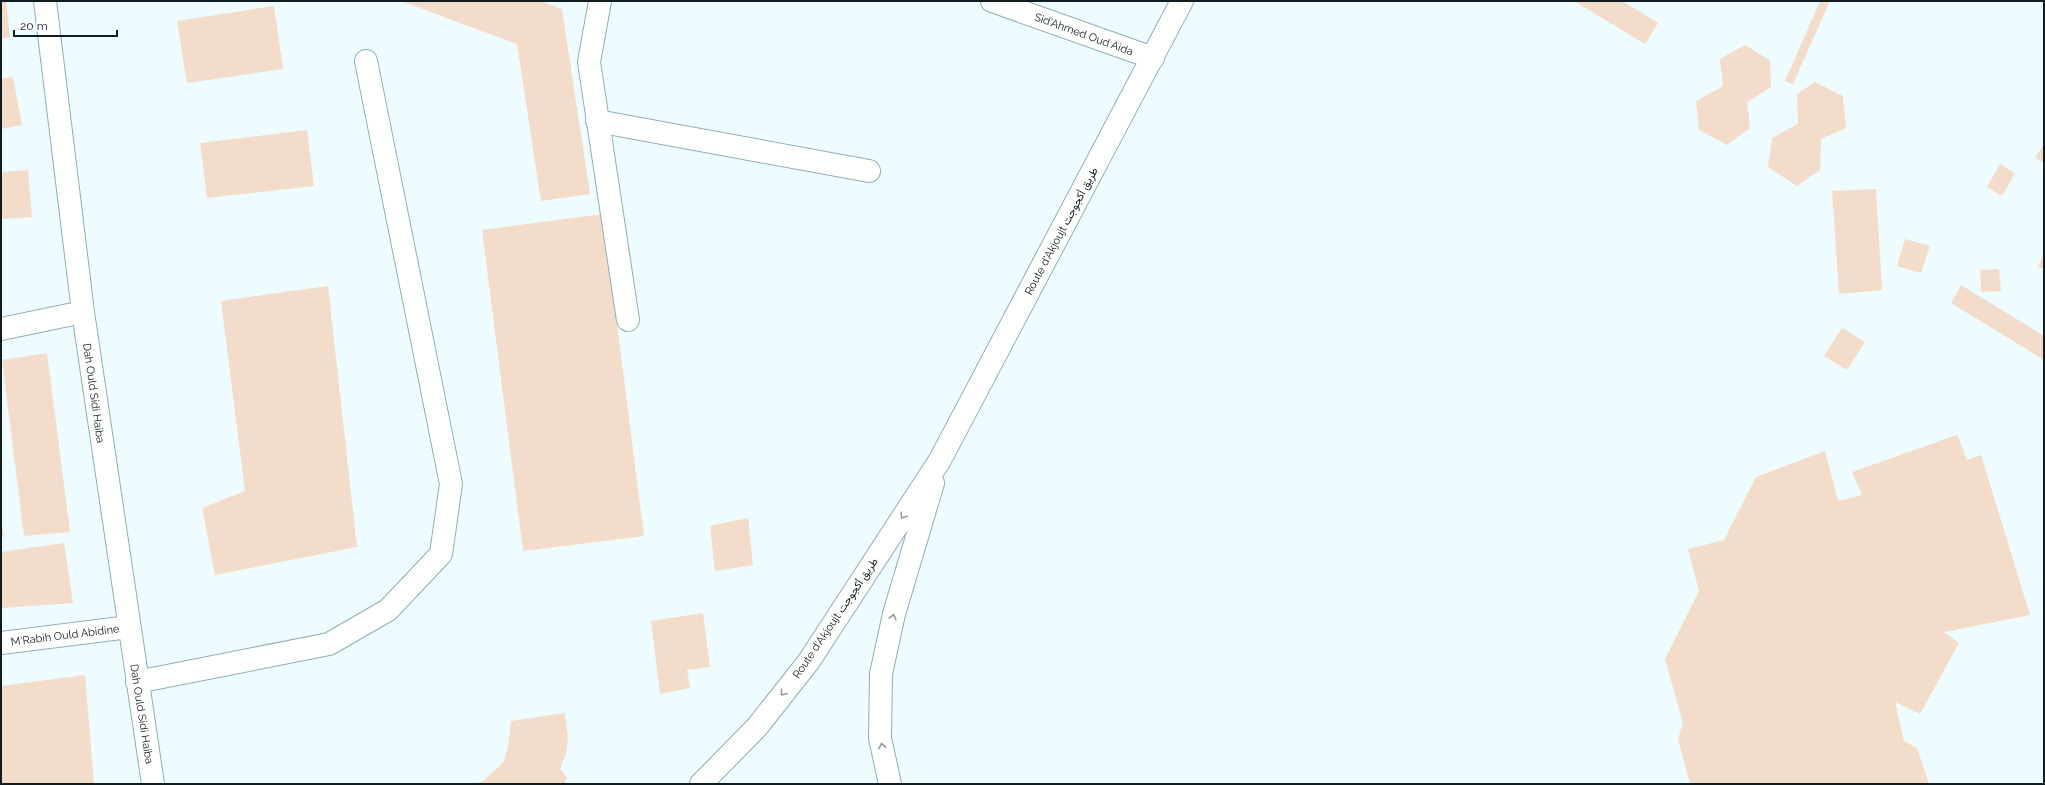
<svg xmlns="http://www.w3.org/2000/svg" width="2045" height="785" font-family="Raleway,Vazirmatn,sans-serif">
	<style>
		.building { fill: #f4dcca }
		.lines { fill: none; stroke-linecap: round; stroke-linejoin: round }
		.minor-casing { stroke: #90aeb8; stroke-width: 24 }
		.highway-casing { stroke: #90aeb8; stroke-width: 24 }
		.minor { stroke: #fff; stroke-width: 22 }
		.highway { stroke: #fff; stroke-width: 22 }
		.oneway { stroke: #93999b }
		.labels { text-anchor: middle; stroke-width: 3; stroke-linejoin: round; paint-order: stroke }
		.street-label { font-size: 11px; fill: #101c20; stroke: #fff }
	</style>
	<rect width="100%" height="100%" fill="#eefbff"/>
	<path class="building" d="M1 1H6L10 37 1 39Z
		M401 1H541L562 9 590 194 541 201 517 44Z
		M1574 1H1622L1658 23 1645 44Z
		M1820 1H1830L1793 84 1785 81Z
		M274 6 283 69 187 83 177 21Z
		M1745 45 1770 60 1771 87 1747 102 1750 128 1727 145 1699 130 1696 101 1723 86 1720 59Z
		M13 77 22 125 1 129V79Z
		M1815 82 1843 96 1846 128 1821 139 1820 170 1797 186 1768 167 1772 138 1798 124 1797 94Z
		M307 130 314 186 207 198 200 143Z
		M2044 144V163L2035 158Z
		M2000 164 2015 173 2002 196 1987 187Z
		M28 170 32 217 1 219V172Z
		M1876 189 1882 290 1839 294 1832 191Z
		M603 214 644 536 523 551 482 230Z
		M1905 239 1930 246 1921 273 1897 266Z
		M2044 254V269L2038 267Z
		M1999 269 2001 291 1981 292 1980 270Z
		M1961 285 2044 336V360L1951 303Z
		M328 286 357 547 215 575 202 508 245 491 221 301Z
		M1842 328 1865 342 1847 370 1824 356Z
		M47 353 70 532 24 536 2 360Z
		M1957 435 1967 460 1981 455 2030 615 1944 632 1959 643 1920 714 1895 702 1904 741 1917 748 1929 784H1690L1678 739 1683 723 1665 659 1699 591 1688 549 1724 540 1756 477 1825 451 1838 501 1862 495 1852 472Z
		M748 518 753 565 715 571 710 526Z
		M1 520 4 537H1Z
		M64 543 73 603 1 608V552Z
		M703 613 710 667 687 670 690 688 660 694 651 621Z
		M85 675 94 784H1V686Z
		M565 713 568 738 566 753 560 769 567 778 564 784H475L483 781 503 763 508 748 511 721Z"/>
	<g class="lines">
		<defs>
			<path id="minor" d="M45 1 83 312 153 784
				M600 1 589 62 628 320
				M992 1 1153 58
				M597 121 869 171
				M1 329 83 312
				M1 643 129 627
				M137 682 329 644 388 610 441 554 451 484 366 61"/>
			<path id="highway" d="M701 784 757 727 809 661 940 460 1182 1
				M890 784 880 738 881 674 894 614 933 483"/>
		</defs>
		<use href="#minor" class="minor-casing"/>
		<use href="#highway" class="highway-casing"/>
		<use href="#minor" class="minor"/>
		<use href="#highway" class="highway"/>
	</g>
	<defs><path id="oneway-chevron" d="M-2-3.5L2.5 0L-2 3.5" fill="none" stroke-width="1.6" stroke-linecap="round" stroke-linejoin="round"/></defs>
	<g class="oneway">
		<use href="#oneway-chevron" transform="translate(903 516) rotate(123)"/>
		<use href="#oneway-chevron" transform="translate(893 617) rotate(-77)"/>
		<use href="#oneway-chevron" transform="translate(783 693) rotate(128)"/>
		<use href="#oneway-chevron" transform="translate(882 746) rotate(-102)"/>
	</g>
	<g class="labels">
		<g class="street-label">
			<text transform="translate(1084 34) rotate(20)" y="4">Sid'Ahmed Oud Aida</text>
			<text transform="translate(1061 231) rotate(-62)" y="4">Route d'Akjoujt طريق أكجوجت</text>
			<text transform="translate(94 393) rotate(82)" y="4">Dah Ould Sidi Haiba</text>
			<text transform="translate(835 618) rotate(-56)" y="4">Route d'Akjoujt طريق أكجوجت</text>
			<text transform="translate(65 635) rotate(-7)" y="4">M'Rabih Ould Abidine</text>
			<text transform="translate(142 714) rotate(81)" y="4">Dah Ould Sidi Haiba</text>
		</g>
	</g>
	<rect width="2045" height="785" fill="none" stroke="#101c20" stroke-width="4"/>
	<path d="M14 30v6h103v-6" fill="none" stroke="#101c20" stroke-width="2"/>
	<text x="20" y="30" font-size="12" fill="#101c20" stroke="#ffffff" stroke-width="3" paint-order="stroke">20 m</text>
</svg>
